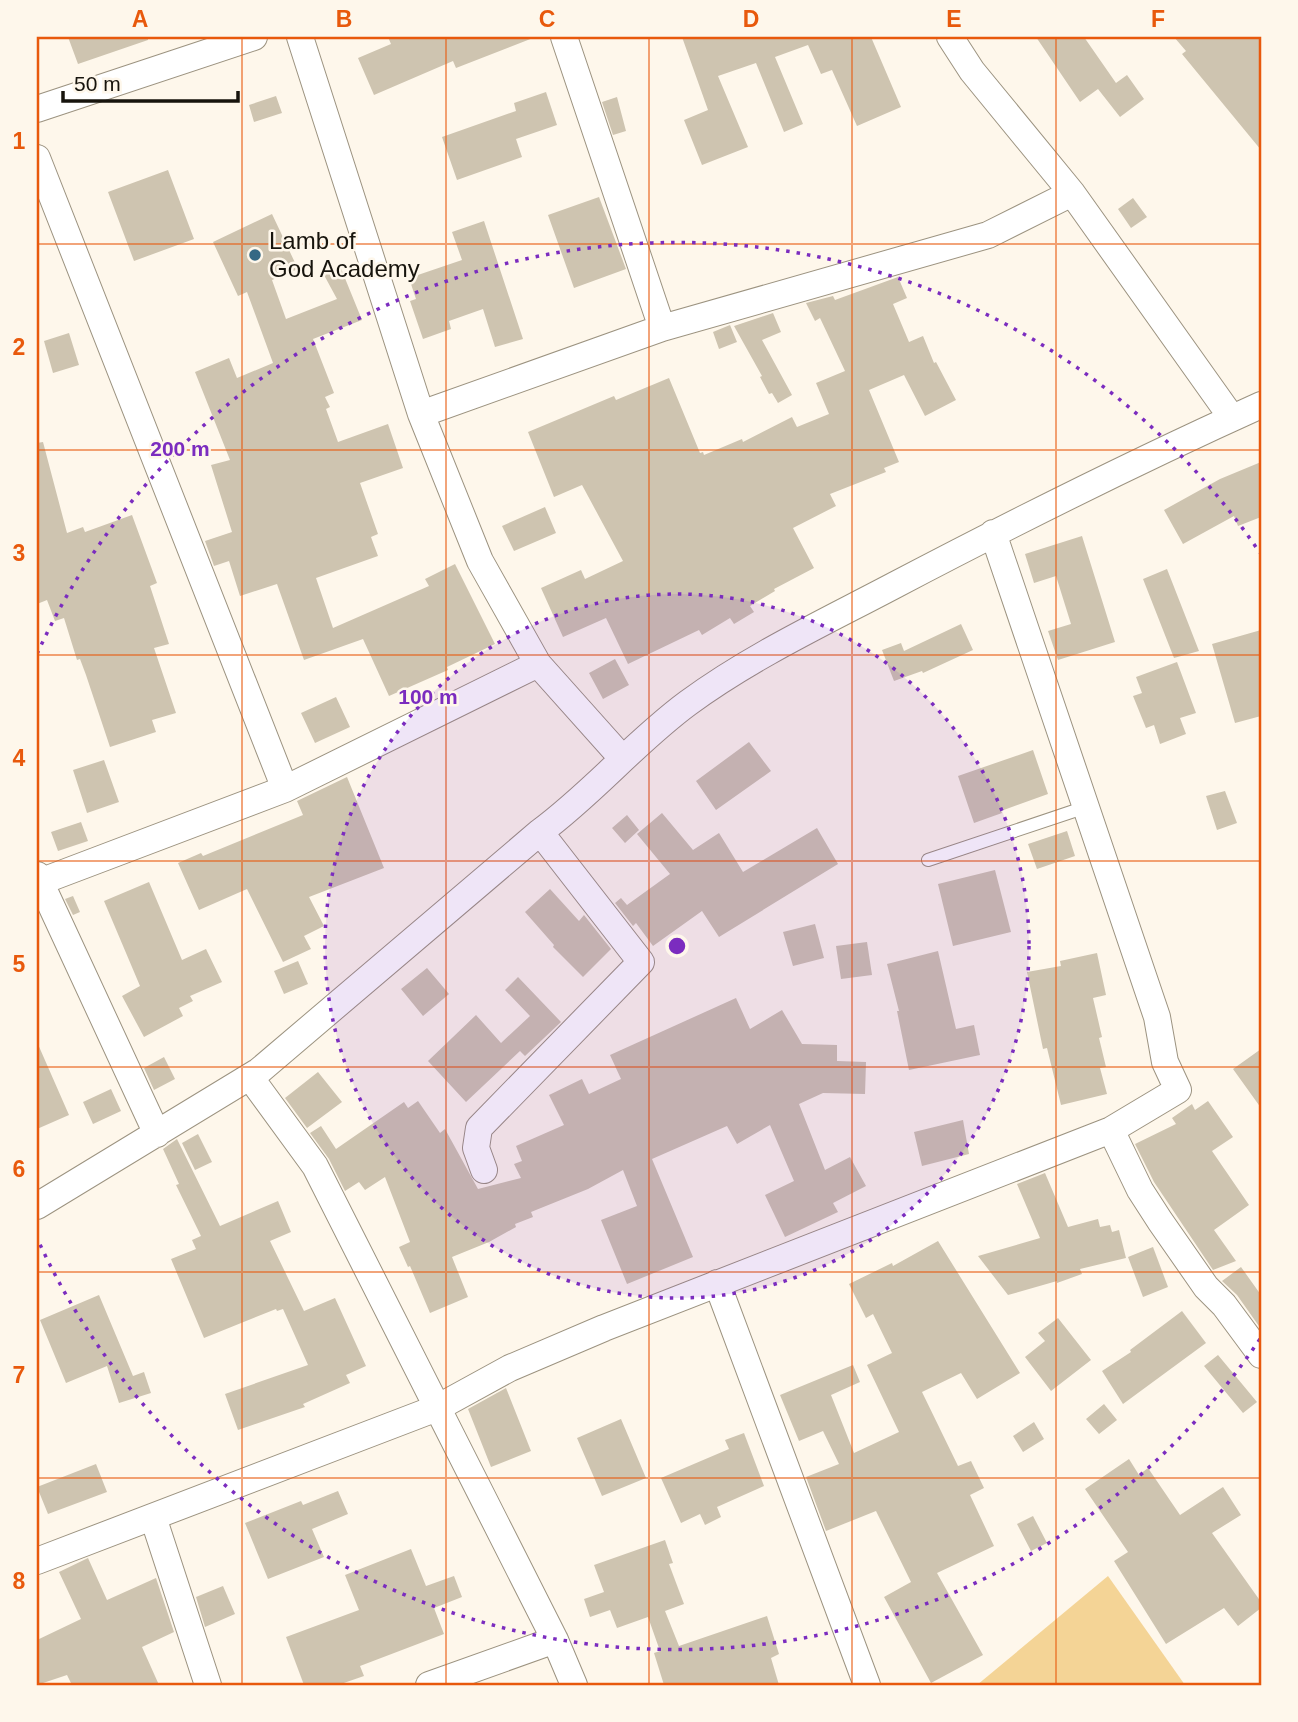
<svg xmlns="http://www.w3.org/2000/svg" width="1298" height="1722" font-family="Helvetica,sans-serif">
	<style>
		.green { fill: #f4d496 }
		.building { fill: #cec4b0 }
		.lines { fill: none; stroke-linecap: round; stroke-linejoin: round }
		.lane-casing { stroke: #9c9380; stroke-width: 14 }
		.street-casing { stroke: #9c9380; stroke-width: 28 }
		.lane { stroke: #fff; stroke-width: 12 }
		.street { stroke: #fff; stroke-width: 26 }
		.grid { fill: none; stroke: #e8590c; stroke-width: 2; stroke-opacity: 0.55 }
		.ring { fill: none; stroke: #7b2cbf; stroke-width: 3.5; stroke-dasharray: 3.5 7 }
		.poi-dot { fill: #346884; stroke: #fef7eb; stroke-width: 2.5 }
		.labels { text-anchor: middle; stroke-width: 5; stroke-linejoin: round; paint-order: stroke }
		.poi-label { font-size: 24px; fill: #17140d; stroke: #fef7eb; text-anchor: start }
		.centre { fill: #7b2cbf; stroke: #fef7eb; stroke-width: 3.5 }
		.ring-label { font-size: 21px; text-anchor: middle; font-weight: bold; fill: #7b2cbf; stroke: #fef7eb; stroke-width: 5; stroke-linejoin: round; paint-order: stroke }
		.neatline { fill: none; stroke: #e8590c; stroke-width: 2.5 }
		.grid-label { font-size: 23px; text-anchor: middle; font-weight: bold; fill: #e8590c }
	</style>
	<rect width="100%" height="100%" fill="#fef7eb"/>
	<path class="green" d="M1108 1576 1185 1685H977Z"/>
	<path class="building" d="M68 37H148V40L78 64Z
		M388 37H533V38L456 68 453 61 374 95 358 58 391 44Z
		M682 37H871L901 107 857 126 832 70 821 74 808 45 775 57 803 124 784 132 756 63 718 76 748 147 702 165 684 120 708 110Z
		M1036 37H1084L1116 83 1127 75 1144 99 1120 117 1098 89 1080 102Z
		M1174 37H1261V150L1182 54 1186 51Z
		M546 92 557 125 516 139 522 157 457 180 442 137 516 111 514 103Z
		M276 96 282 113 254 122 249 105Z
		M617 97 626 131 613 135 602 102Z
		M168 170 194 239 134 261 108 192Z
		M599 197 626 269 574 288 548 215Z
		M1133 198 1147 217 1131 228 1118 209Z
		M272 214 298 269 272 280 286 319 337 299 324 275 340 266 362 320 313 339 334 393 325 397 330 407 326 409 338 442 388 424 403 468 360 483 378 534 371 537 378 556 316 578 333 628 429 586 425 579 455 564 495 644 447 667 448 670 389 696 363 639 304 660 277 584 240 596 229 561 214 566 205 541 232 532 211 465 230 460 195 372 229 358 237 378 273 363 247 292 238 296 213 242Z
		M484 221 523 339 495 347 483 309 449 321 451 329 423 339 410 301 416 299 409 278 462 260 452 232Z
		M898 277 907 298 893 304 909 342 923 336 934 363 936 362 956 400 925 416 904 375 869 390 899 462 884 468 886 472 830 494 836 506 793 528 814 568 774 589 775 591 750 606 754 612 734 624 730 618 702 635 699 630 628 664 606 618 563 637 541 588 581 570 585 579 623 561 582 485 554 497 528 432 614 396 616 400 669 378 700 453 703 452 704 455 742 439 743 442 792 417 797 427 829 414 816 383 845 371 820 318 815 321 806 303 833 296 835 300Z
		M773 313 781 332 762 340 792 395 778 403 772 393 769 394 760 377 762 376 734 326Z
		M730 325 737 342 719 349 713 332Z
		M69 333 79 365 53 373 44 341Z
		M43 442 67 533 83 527 85 532 132 515 157 583 150 586 169 644 154 648 176 713 152 720 156 732 110 747 86 675 80 659 77 660 64 618 55 621 47 600 37 604V443Z
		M1261 462V517L1238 526 1234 516 1183 544 1164 510 1220 479Z
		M545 507 556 533 514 551 502 526Z
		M1082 536 1115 642 1058 660 1048 631 1071 624 1056 576 1034 583 1025 554Z
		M1167 569 1199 651 1174 658 1143 579Z
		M961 624 973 650 923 673 922 671 894 681 882 650 901 643 904 651Z
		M1261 630V716L1235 723 1212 644Z
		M615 659 629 685 603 699 589 673Z
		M1177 662 1196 713 1180 718 1186 734 1160 744 1154 725 1146 728 1133 696 1142 693 1136 677Z
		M336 697 350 727 315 743 301 713Z
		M749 742 771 771 716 810 696 781Z
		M1033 750 1048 794 1001 811 1002 813 974 823 958 776Z
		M104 760 119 802 87 813 73 770Z
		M347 777 384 868 309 897 324 926 304 936 311 949 283 962 247 889 199 910 178 863 201 853 203 856 303 815 297 801Z
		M1225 791 1237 823 1217 830 1206 796Z
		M662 813 693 850 719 833 743 872 817 828 838 864 719 937 702 911 653 946 636 923 633 926 615 903 621 898 627 905 670 874 637 834Z
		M627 815 639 830 625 843 612 828Z
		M81 822 88 841 58 851 51 832Z
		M1067 831 1075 856 1037 869 1028 844Z
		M995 870 1011 932 953 946 938 884Z
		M149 882 182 960 206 949 222 982 190 996 193 1001 179 1008 183 1016 144 1037 122 996 140 986 104 901Z
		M550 889 579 921 584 915 611 949 583 977 553 947 554 945 525 912Z
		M73 896 80 912 73 915 65 899Z
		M815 924 824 958 793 966 783 932Z
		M867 942 872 975 841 979 836 946Z
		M938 951 956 1029 974 1025 980 1055 909 1070 897 1011H899L887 964Z
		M1097 953 1106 995 1093 998 1102 1037 1099 1038 1106 1067 1100 1068 1107 1094 1061 1105 1047 1048 1043 1049 1027 972 1061 966 1060 961Z
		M298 961 308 984 284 994 274 971Z
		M427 968 449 994 423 1016 401 989Z
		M518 977 561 1022 525 1056 520 1051 466 1102 428 1061 476 1015 501 1043 530 1016 505 990Z
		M736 998 750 1029 782 1010 802 1044 837 1045V1061L866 1062 865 1094 823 1093 799 1104 825 1170 850 1157 866 1186 833 1203 838 1212 785 1237 765 1195 794 1181 770 1125 737 1144 727 1126 652 1159 693 1257 627 1284 601 1220 637 1206 623 1170 588 1189 531 1212 533 1217 515 1224 516 1227 489 1242 452 1257 468 1297 430 1313 410 1266 408 1267 399 1247 410 1242 385 1177 365 1190 359 1182 345 1191 329 1159 310 1133 321 1126 336 1149 404 1102 408 1108 418 1101 440 1133 445 1129 478 1189 521 1178 514 1164 522 1161 516 1146 564 1125 549 1095 582 1079 589 1094 621 1079 610 1055Z
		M37 1042 69 1115 37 1129Z
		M1261 1049V1108L1233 1069Z
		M164 1057 175 1079 154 1090 144 1068Z
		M318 1072 342 1102 307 1128 285 1098Z
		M111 1089 121 1111 93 1124 83 1102Z
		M1208 1101 1233 1137 1212 1151 1249 1205 1214 1230 1236 1261 1213 1270 1154 1182 1135 1144 1176 1124 1172 1118 1192 1104 1195 1110Z
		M963 1120 969 1154 922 1166 914 1132Z
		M198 1134 212 1162 195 1170 182 1143Z
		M177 1139 220 1226 278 1201 291 1232 270 1241 304 1311 335 1298 366 1366 346 1375 350 1383 303 1404 305 1407 238 1430 225 1394 308 1365 283 1309 277 1311 276 1309 204 1338 171 1259 196 1249 192 1240 201 1236 176 1185 179 1184 163 1149Z
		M1045 1173 1068 1227 1098 1219 1100 1227 1110 1225 1112 1232 1119 1230 1126 1258 1080 1269 1082 1274 1057 1283V1281L1008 1295 978 1256 1040 1238 1017 1184Z
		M938 1241 1020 1373 977 1399 961 1373 922 1392 958 1466 971 1461 984 1488 970 1495 994 1546 937 1573 983 1655 931 1683 884 1597 911 1582 876 1511 826 1531 806 1477 839 1464 823 1431 799 1441 780 1395 853 1365 860 1382 831 1395 854 1453 899 1432 867 1365 892 1353 873 1314 866 1318 849 1284 892 1263 893 1266Z
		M1153 1247 1168 1287 1143 1297 1128 1257Z
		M1241 1267 1261 1295V1329L1237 1295 1222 1281Z
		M99 1295 133 1376 144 1372 151 1393 119 1403 107 1366 66 1383 40 1320Z
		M1182 1311 1206 1343 1123 1404 1102 1371 1131 1352 1130 1350Z
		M1058 1318 1091 1360 1051 1391 1025 1357 1045 1341 1038 1333Z
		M1218 1355 1257 1402 1243 1413 1204 1366Z
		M506 1388 531 1451 491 1467 468 1409Z
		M1104 1404 1117 1420 1099 1434 1086 1419Z
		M621 1419 646 1478 602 1496 577 1438Z
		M1034 1422 1044 1439 1023 1452 1013 1436Z
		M744 1433 764 1486 717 1507 721 1517 705 1525 700 1514 681 1523 661 1478 729 1449 725 1440Z
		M1129 1459 1139 1475 1148 1468 1180 1515 1223 1487 1241 1515 1212 1533 1261 1602V1608L1238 1626 1224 1608 1166 1644 1114 1561 1128 1552 1085 1489Z
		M96 1464 107 1492 48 1514 37 1487Z
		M338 1491 348 1514 312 1529 324 1557 268 1579 245 1523 301 1501 303 1505Z
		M1033 1516 1047 1543 1031 1551 1017 1524Z
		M665 1540 673 1563 669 1564 684 1604 665 1611 679 1646 767 1616 779 1654 771 1658 779 1685H664L654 1653 660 1651 648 1617 617 1628 610 1610 590 1617 584 1599 604 1592 594 1565Z
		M411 1549 426 1586 454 1576 462 1597 434 1608 444 1634 360 1666 364 1676 338 1685H304L286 1637 359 1610 345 1575Z
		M88 1558 107 1600 156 1578 174 1632 142 1647 159 1685H72L67 1675 37 1685V1640L81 1619 59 1572Z
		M223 1586 235 1614 205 1627 196 1597Z"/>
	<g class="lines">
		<defs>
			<path id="lane" d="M928 860 1086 807"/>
			<path id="street" d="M300 37 421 414 480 561 538 664 622 758
				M564 37 662 328
				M950 37 972 71 1072 193 1232 418
				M37 109 254 37
				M37 158 285 789
				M421 414 662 328 988 235 1072 193
				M37 875 157 1134
				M37 883 285 789 538 664
				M250 1077 315 1166 555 1640 574 1685
				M1111 1130 1140 1190 1160 1221 1206 1287 1224 1305 1261 1355
				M484 1170 476 1148 479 1128 641 962 540 832
				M37 1206 259 1071 540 832C593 793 635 742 688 703 752 656 825 622 895 585 1015 522 1137 461 1261 405
				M717 1283 867 1685
				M153 1517 208 1685
				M37 1561 437 1408 510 1368 604 1328 1111 1130 1178 1090 1165 1062 1157 1017 993 533
				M429 1685 555 1640"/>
		</defs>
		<use href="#lane" class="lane-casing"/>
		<use href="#street" class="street-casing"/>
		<use href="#lane" class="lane"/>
		<use href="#street" class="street"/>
	</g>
	<path class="grid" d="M242 37V1685M446 37V1685M649 37V1685M852 37V1685M1056 37V1685M37 244H1261M37 450H1261M37 655H1261M37 861H1261M37 1067H1261M37 1272H1261M37 1478H1261"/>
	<circle cx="677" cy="946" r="352" fill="#7b2cbf" fill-opacity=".12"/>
	<g class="ring">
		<circle cx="677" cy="946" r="352"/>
		<path d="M1260 1339A703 703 0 0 1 37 1238M37 654A703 703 0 0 1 1260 553"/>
	</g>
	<circle class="poi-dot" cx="255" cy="255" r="7"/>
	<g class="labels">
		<g class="poi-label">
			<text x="269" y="249">Lamb of<tspan x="269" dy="28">God Academy</tspan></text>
		</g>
	</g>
	<circle cx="677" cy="946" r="10" class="centre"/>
	<g class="ring-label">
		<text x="180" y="456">200 m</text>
		<text x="428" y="704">100 m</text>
	</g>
	<rect width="1298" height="1722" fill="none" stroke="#fef7eb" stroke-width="77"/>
	<path d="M63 91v10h175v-10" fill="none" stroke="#17140d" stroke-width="3.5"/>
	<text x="74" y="91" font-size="21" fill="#17140d" stroke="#fef7eb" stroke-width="5" paint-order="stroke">50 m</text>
	<rect x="38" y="38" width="1222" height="1646" class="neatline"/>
	<g class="grid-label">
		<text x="140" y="27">A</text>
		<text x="344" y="27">B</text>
		<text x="547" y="27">C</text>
		<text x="751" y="27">D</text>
		<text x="954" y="27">E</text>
		<text x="1158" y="27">F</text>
		<text x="19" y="149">1</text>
		<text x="19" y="355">2</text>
		<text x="19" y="561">3</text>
		<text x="19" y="766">4</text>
		<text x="19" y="972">5</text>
		<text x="19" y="1177">6</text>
		<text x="19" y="1383">7</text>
		<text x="19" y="1589">8</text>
	</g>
</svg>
